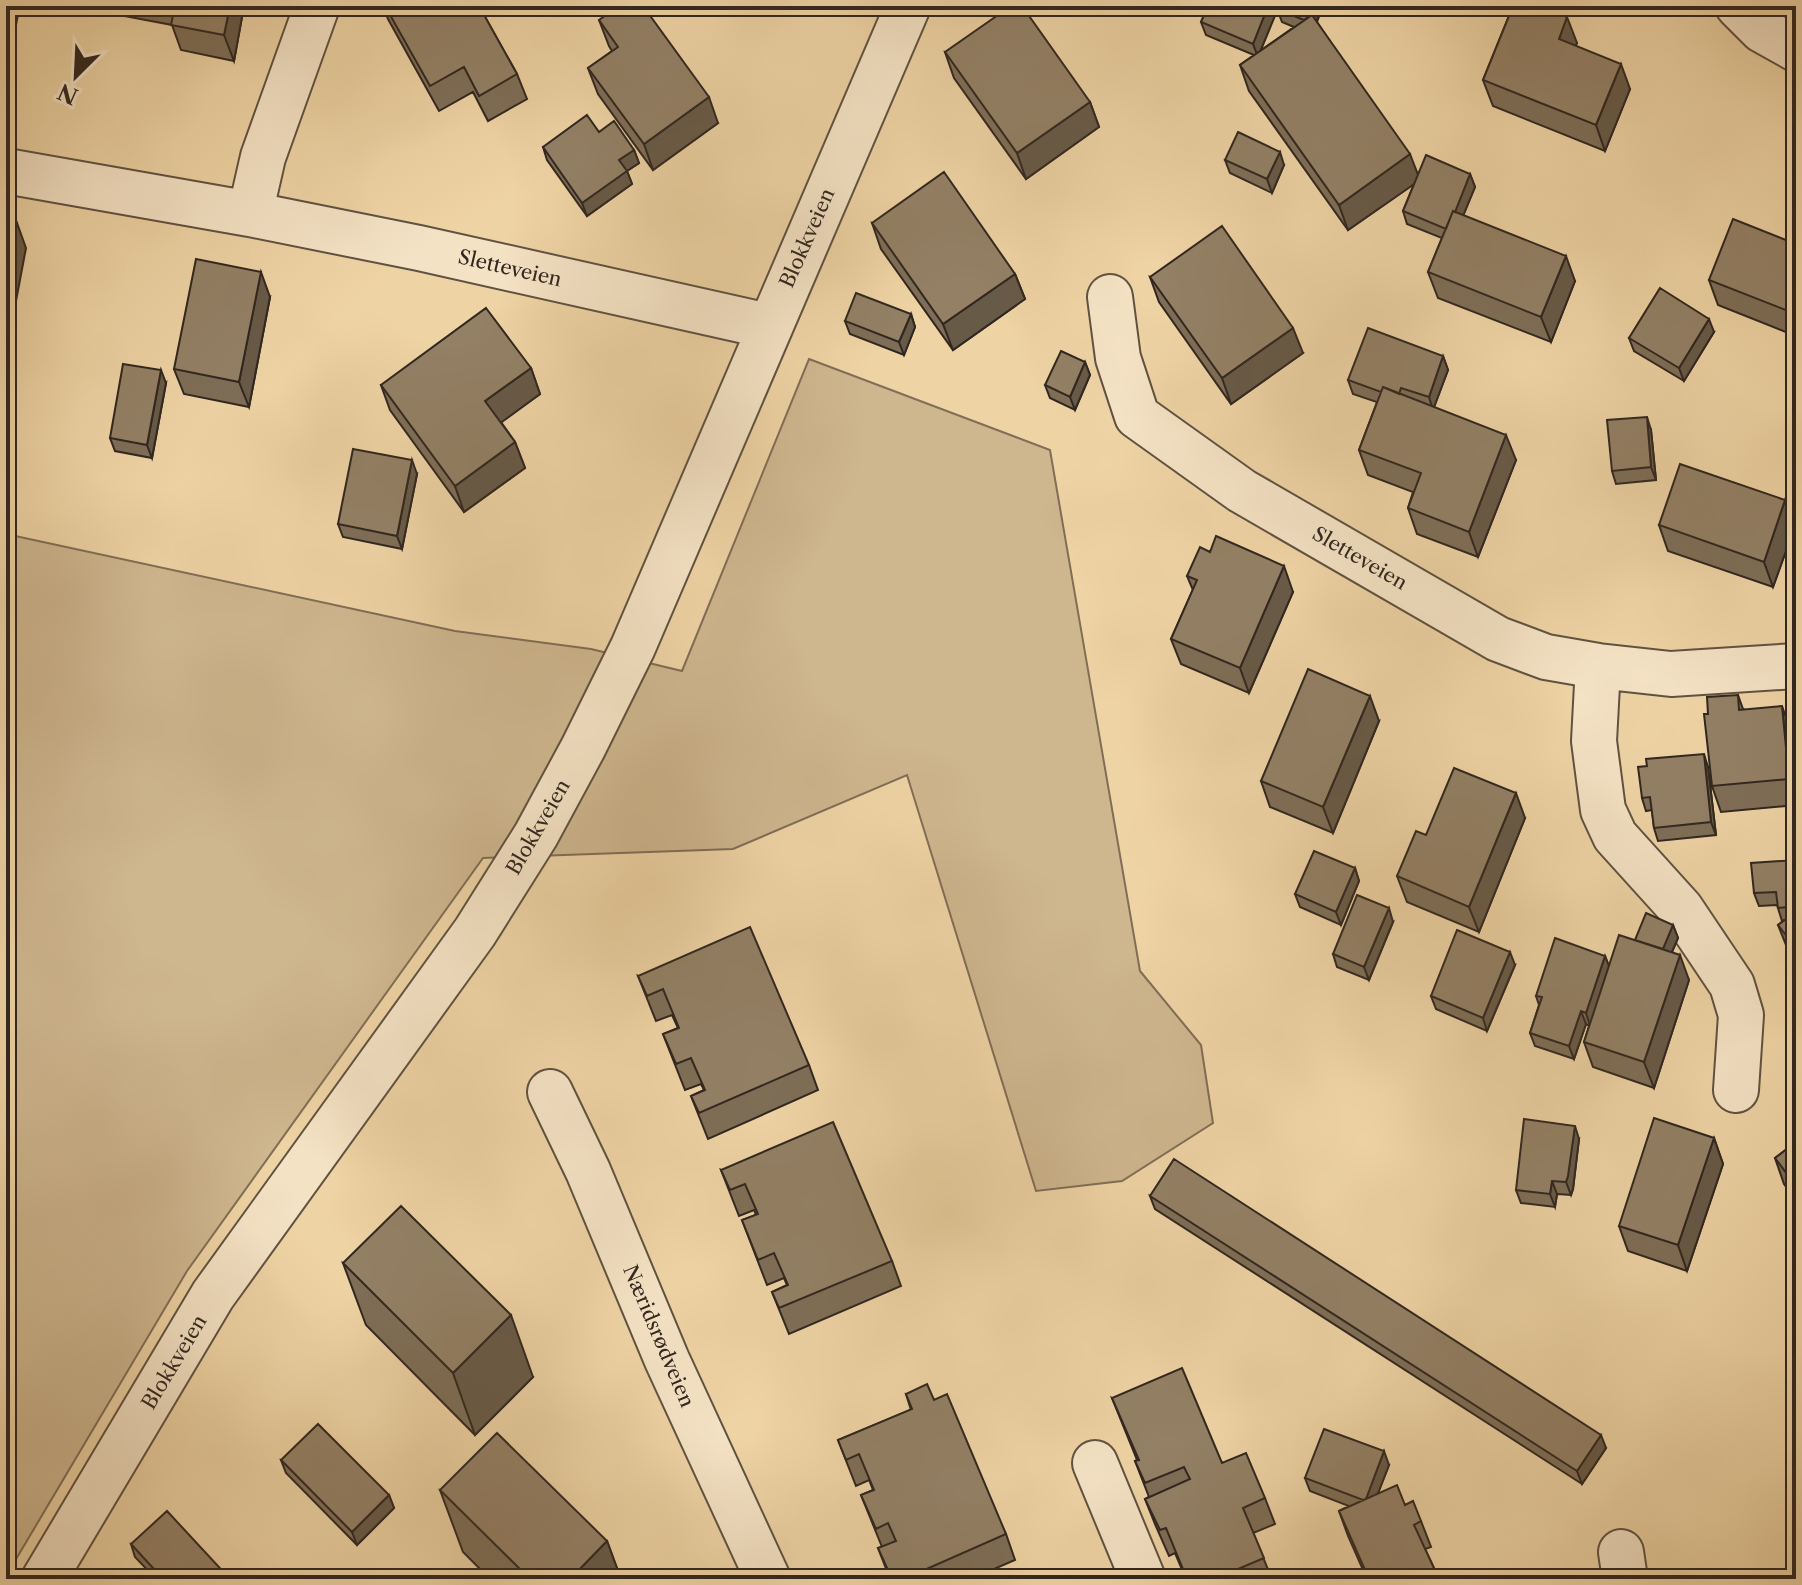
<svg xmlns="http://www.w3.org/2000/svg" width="1802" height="1585" font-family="'Libre Caslon Text',serif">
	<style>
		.green { fill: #ceb68e; stroke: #806e57; stroke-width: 2 }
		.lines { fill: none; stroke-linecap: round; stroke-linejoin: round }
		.minor-casing { stroke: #605241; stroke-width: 48 }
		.minor { stroke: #f4e2c4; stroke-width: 44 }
		.wall { fill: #7e6e57; stroke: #312720; stroke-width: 2; fill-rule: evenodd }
		.shaded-wall { fill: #675a47; stroke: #312720; stroke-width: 2 }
		.building { fill: #938065; stroke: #312720; stroke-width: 2 }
		.labels { text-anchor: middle; stroke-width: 7; stroke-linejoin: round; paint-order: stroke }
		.street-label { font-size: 20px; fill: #312720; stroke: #f4e2c4 }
	</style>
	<rect width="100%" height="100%" fill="#eed3a4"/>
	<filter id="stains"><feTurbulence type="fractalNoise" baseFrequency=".0025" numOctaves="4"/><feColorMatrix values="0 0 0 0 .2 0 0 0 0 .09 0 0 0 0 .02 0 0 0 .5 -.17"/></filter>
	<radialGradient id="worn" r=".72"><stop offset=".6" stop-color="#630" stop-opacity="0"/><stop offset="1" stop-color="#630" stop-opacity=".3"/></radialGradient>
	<path class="green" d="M809 359 1050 450 1140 971 1201 1045 1213 1123 1122 1181 1036 1191 907 775 733 849 483 858 187 1271 6 1576V534L455 631 591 649 682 671Z"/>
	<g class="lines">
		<defs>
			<path id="minor" d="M1738 6 1762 30 1796 49
				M6 171 250 214 263 157 317 6
				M250 214 419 248 768 326
				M1110 297 1118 358 1137 416 1242 491 1498 639 1546 657 1598 666 1671 674 1796 666
				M1598 666 1594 741 1603 810 1615 836 1681 909 1732 985 1741 1015 1736 1090
				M550 1092 588 1171 667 1360 768 1579
				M1095 1463 1143 1579
				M1621 1552 1625 1579
				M44 1579 213 1295 475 932 536 835 583 748 633 647 908 6"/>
		</defs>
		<use href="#minor" class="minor-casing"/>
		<use href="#minor" class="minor"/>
	</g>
	<path class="wall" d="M106 6H244L234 61 181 50 172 25 108 13Z
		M383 6H479L517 74 527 99 488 121 473 92 439 111 388 19Z
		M1208 6H1323L1317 22 1418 174H1470L1475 187 1463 215 1575 281 1551 342 1438 298 1428 272 1442 238 1407 224 1403 211 1414 184 1348 230 1249 91 1240 65 1254 55 1206 35 1201 22ZM1277 9 1282 22 1294 27 1260 51Z
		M1513 6H1562L1558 13 1577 43 1575 45 1630 89 1605 151 1493 106 1483 80Z
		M599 20 718 123 653 170 598 94 588 68 612 51 609 46Z
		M945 52 1090 102 1099 127 1026 179 954 78Z
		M599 132 634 150 639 163 627 171 632 184 587 216 547 160 543 147Z
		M1225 160 1284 165 1272 193 1230 173Z
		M872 223 1015 274 1025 299 953 350 881 249Z
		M1796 244V336L1718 305 1709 280Z
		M1150 277 1303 353 1231 404 1159 302Z
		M270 297 249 407 184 394 174 369Z
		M911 314 915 327 904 355 850 334 845 321Z
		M1714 332 1684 381 1634 351 1629 338Z
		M1443 356 1448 370 1434 407 1516 460 1478 557 1417 534 1408 508 1413 492 1368 475 1359 450 1377 402 1353 394 1348 380Z
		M1085 362 1090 375 1075 410 1050 398 1045 385Z
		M531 368 540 394 501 422 515 442 525 468 464 512 390 410 381 385Z
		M166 383 152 458 115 451 110 438Z
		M1651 430 1656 480 1616 484 1612 471Z
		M417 474 402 549 343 537 338 524Z
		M1659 525 1795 526 1773 587 1668 551Z
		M1210 552 1293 592 1249 693 1181 664 1171 639 1193 590 1187 576Z
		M1738 695 1743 709 1791 732 1796 780V805L1721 812 1712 786 1708 714Z
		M1379 721 1333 833 1270 807 1261 781Z
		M1708 767 1716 835 1658 841 1654 828 1652 810 1646 811 1642 798Z
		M1525 818 1479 932 1407 902 1397 876 1426 835Z
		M1796 860V961L1788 950 1778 925 1784 920 1782 921 1777 905 1759 906 1754 893Z
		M1355 868 1359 881 1341 925 1300 907 1295 894Z
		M1393 922 1369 980 1337 967 1333 954Z
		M1673 925 1678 938 1672 952 1689 980 1654 1088 1593 1067 1584 1042 1589 1026 1586 1024 1574 1059 1535 1046 1530 1033 1539 1005 1536 996 1605 956 1609 966 1635 940Z
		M1515 965 1487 1031 1436 1009 1431 996Z
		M638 976 809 1065 818 1090 708 1139 691 1096 704 1090 701 1084 685 1090 663 1034 678 1028 672 1015 656 1021Z
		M1714 1138 1723 1164 1687 1271 1628 1251 1619 1226Z
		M1579 1139 1573 1189 1571 1195 1557 1194 1555 1207 1521 1203 1516 1190Z
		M1796 1142V1200L1784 1184 1775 1158Z
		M721 1170 892 1261 901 1286 789 1334 772 1292 787 1285 784 1278 767 1285 742 1220 756 1215 754 1210 739 1216Z
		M1150 1196 1606 1448 1582 1484 1155 1209Z
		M343 1263 533 1377 475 1435 366 1325Z
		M906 1394 934 1400 1006 1534 1015 1560 971 1579H890L878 1548 882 1547 861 1495 873 1490 869 1480 856 1486 838 1440 911 1410Z
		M1112 1398 1222 1463 1265 1498 1275 1524 1253 1533 1272 1579H1186L1175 1553 1169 1556 1155 1524 1145 1499 1149 1497 1135 1461 1137 1460Z
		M281 1460 389 1495 394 1508 357 1545 286 1473Z
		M1389 1465 1378 1493 1405 1505 1421 1521 1431 1547 1425 1549 1439 1579H1367L1348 1536 1339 1511 1349 1506 1310 1491 1305 1478Z
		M440 1490 607 1541 621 1579H490L463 1552Z
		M131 1544 230 1579H156L135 1557Z"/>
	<path class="shaded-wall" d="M6 6H18L19 9 6 78Z
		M230 6H244L234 61 224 35Z
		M1268 6H1279L1258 57 1253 44Z
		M1313 6H1323L1311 34 1307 21Z
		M1552 6H1562L1556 16Z
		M1567 17 1577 43 1568 64 1559 39Z
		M1621 64 1630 89 1605 151 1596 125Z
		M709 97 718 123 653 170 644 144Z
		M1090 102 1099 127 1026 179 1017 153Z
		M634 150 639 163 627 171 632 184 587 216 582 203 619 160Z
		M1280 152 1284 165 1272 193 1267 179Z
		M1410 154 1420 180 1348 230 1339 205Z
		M1470 174 1475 187 1452 243 1447 230Z
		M17 223 26 248 6 354V279Z
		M1566 256 1575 281 1551 342 1541 317Z
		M261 272 270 297 249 407 239 382Z
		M1015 274 1025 299 953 350 943 324Z
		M911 314 915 327 904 355 899 342Z
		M1709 319 1714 332 1684 381 1679 368Z
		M1293 328 1303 353 1231 404 1222 378Z
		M1443 356 1448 370 1433 410 1429 397Z
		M1085 362 1090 375 1075 410 1070 397Z
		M531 368 540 394 495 427 485 401Z
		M161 370 166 383 152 458 147 445Z
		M1647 417 1651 430 1656 480 1651 467Z
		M1506 435 1516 460 1478 557 1469 532Z
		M515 442 525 468 464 512 455 486Z
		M412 460 417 474 402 549 397 536Z
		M1785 500 1795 526 1773 587 1764 562Z
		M1284 566 1293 592 1249 693 1240 668Z
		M1370 696 1379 721 1333 833 1323 807Z
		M1782 706 1791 732 1796 780V798L1789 779Z
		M1704 754 1708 767 1716 835 1711 822Z
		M1516 793 1525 818 1479 932 1469 907Z
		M1355 868 1359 881 1341 925 1336 912Z
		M1389 908 1393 922 1369 980 1364 967Z
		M1673 925 1678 938 1664 970 1659 957Z
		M1510 952 1515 965 1487 1031 1483 1018Z
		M1680 955 1689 980 1654 1088 1644 1062Z
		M1605 956 1610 969 1590 1026 1586 1013Z
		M1581 1011 1586 1024 1574 1059 1569 1046Z
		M1575 1126 1579 1139 1573 1189 1571 1195 1566 1182Z
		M1714 1138 1723 1164 1687 1271 1678 1245Z
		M1552 1181 1557 1194 1555 1207 1550 1194Z
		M511 1315 533 1377 475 1435 453 1373Z
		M1601 1435 1606 1448 1582 1484 1577 1471Z
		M1384 1451 1389 1465 1370 1514 1365 1501Z
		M389 1495 394 1508 357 1545 352 1532Z
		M607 1541 621 1579H570Z"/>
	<path class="building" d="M175 6H230L224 35 171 25Z
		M385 6H479L517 74 479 96 464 67 430 86Z
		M619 6H643L709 97 644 144 588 68 618 47 599 20Z
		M1011 6H1022L1090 102 1017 153 945 52Z
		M1208 6H1268L1253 44 1201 22Z
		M1278 6H1313L1308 17 1304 20 1277 9Z
		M1513 6H1540L1567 17 1559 39 1621 64 1596 125 1483 80Z
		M1312 15 1410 154 1339 205 1240 65Z
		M587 115 599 132 614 121 634 150 619 160 627 171 582 203 543 147Z
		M1238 132 1280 152 1267 179 1225 160Z
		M1426 155 1470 174 1455 212 1453 211 1446 229 1403 211Z
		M944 172 1015 274 943 324 872 223Z
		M1453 211 1566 256 1541 317 1428 272Z
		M1733 219 1796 244V314L1709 280Z
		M6 221 17 223 6 279Z
		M1222 226 1293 328 1222 378 1150 277Z
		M196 259 261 272 239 382 174 369Z
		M1660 288 1709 319 1679 368 1629 338Z
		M856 293 911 314 899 342 845 321Z
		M486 308 531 368 485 401 515 442 455 486 381 385Z
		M1368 328 1443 356 1429 397 1401 388 1399 394 1383 387 1381 392 1348 380Z
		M1061 351 1085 362 1070 397 1045 385Z
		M123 364 161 370 147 445 110 438Z
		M1383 387 1506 435 1469 532 1408 508 1421 473 1359 450Z
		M1647 417 1651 467 1612 471 1607 420Z
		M353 449 412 460 397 536 338 524Z
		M1680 464 1785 500 1764 562 1659 525Z
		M1216 536 1284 566 1240 668 1171 639 1197 580 1187 576 1200 547 1210 552Z
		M1308 669 1370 696 1323 807 1261 781Z
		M1738 695 1739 710 1782 706 1789 779 1712 786 1704 714H1708L1707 697Z
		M1704 754 1711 822 1654 828 1650 797 1642 798 1638 767 1647 766 1646 759Z
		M1454 768 1516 793 1469 907 1397 876 1416 831 1426 835Z
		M1314 851 1355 868 1336 912 1295 894Z
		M1796 860V906L1778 908 1776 892 1754 893 1751 863Z
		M1357 895 1389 908 1364 967 1333 954Z
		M1796 912V948L1778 925Z
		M1646 913 1673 925 1663 949 1635 940Z
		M750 927 809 1065 699 1113 691 1096 705 1090 691 1058 676 1064 663 1034 679 1028 663 989 647 996 638 976Z
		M1457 930 1510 952 1483 1018 1431 996Z
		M1619 935 1680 955 1644 1062 1584 1042Z
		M1555 938 1605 956 1586 1013 1581 1011 1569 1046 1530 1033 1542 997 1536 996Z
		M1654 1118 1714 1138 1678 1245 1619 1226Z
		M1524 1119 1575 1126 1568 1176 1566 1182 1552 1181 1550 1194 1516 1190Z
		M833 1122 892 1261 779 1308 772 1292 788 1285 774 1253 758 1260 742 1220 758 1214 745 1184 730 1190 721 1170Z
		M1796 1142V1186L1775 1158Z
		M1174 1159 1601 1435 1577 1471 1150 1196Z
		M401 1206 511 1315 453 1373 343 1263Z
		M1182 1368 1222 1463 1246 1453 1265 1498 1243 1508 1264 1558 1231 1572 1235 1579H1187L1166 1528 1160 1530 1145 1499 1190 1479 1184 1467 1145 1483 1135 1461 1139 1460 1112 1398Z
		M927 1384 934 1400 947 1394 1006 1534 904 1579H892L878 1548 896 1541 888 1523 876 1529 861 1495 874 1490 859 1454 846 1460 838 1440 912 1409 906 1394Z
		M318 1424 389 1495 352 1532 281 1460Z
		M1324 1429 1384 1451 1366 1499 1363 1500 1305 1478Z
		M497 1433 607 1541 570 1579H530L440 1490Z
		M1397 1485 1405 1505 1413 1501 1421 1521 1414 1525 1439 1579H1369L1339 1511Z
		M167 1511 230 1579H163L131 1544Z
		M1686 1578 1723 1579H1686Z"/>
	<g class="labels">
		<g class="street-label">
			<text transform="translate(807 238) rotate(-66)" y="7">Blokkveien</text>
			<text transform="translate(510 268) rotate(13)" y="7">Sletteveien</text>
			<text transform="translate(1360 558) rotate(30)" y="7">Sletteveien</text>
			<text transform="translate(538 827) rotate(-60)" y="7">Blokkveien</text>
			<text transform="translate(659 1336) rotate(67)" y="7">Næridsrødveien</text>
			<text transform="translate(174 1362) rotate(-59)" y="7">Blokkveien</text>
		</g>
	</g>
	<rect width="1802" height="1585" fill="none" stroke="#eed3a4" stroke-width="32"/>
	<rect x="8" y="8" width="1786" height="1569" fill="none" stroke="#312720" stroke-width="4"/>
	<rect x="16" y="16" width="1770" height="1553" fill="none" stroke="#312720" stroke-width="2"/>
	<g transform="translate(76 76) rotate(204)" stroke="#f4e2c4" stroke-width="6" paint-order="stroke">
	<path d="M0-6L14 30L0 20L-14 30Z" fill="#312720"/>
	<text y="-12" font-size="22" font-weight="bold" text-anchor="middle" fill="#312720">N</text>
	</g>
	<rect width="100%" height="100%" filter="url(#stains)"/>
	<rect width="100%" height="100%" fill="url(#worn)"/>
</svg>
